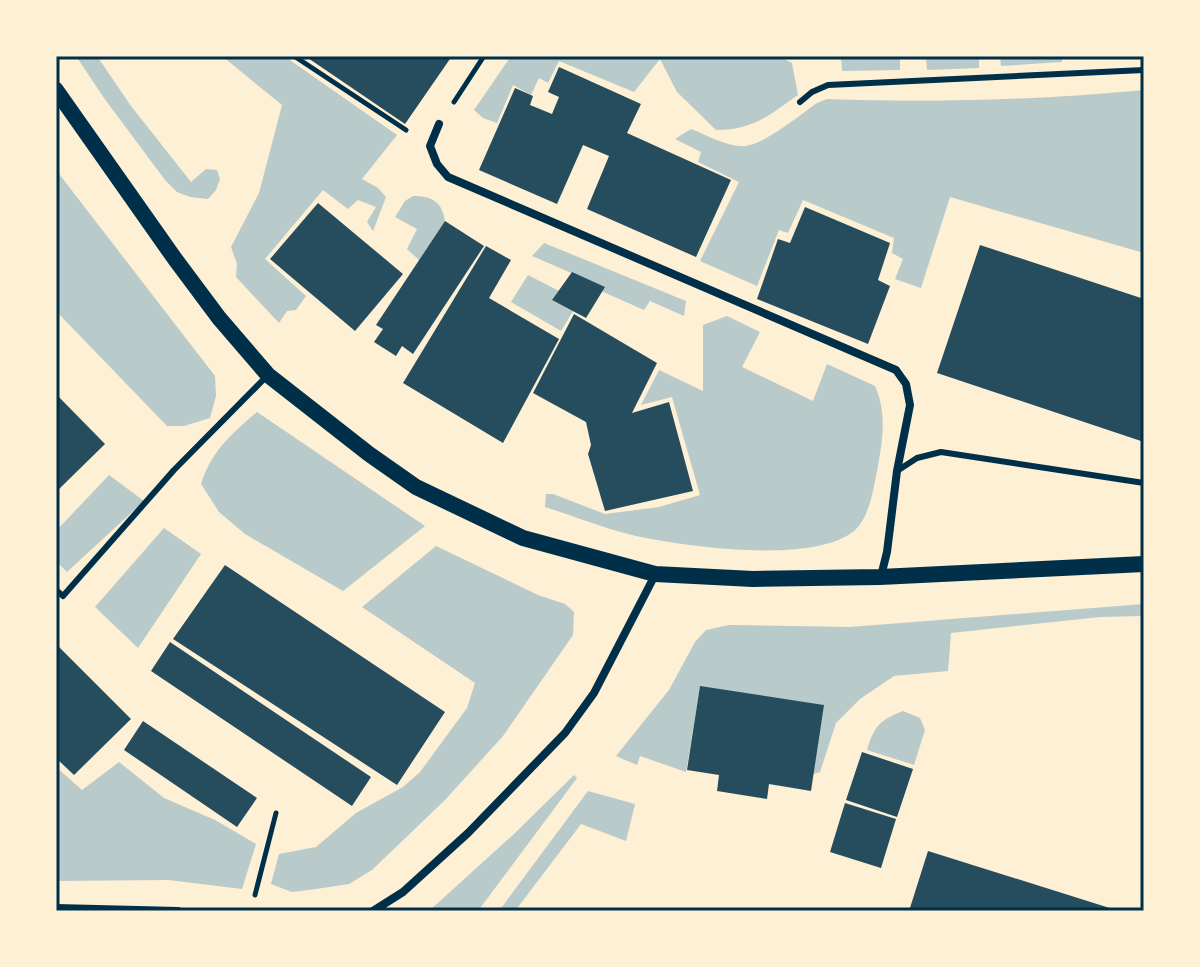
<svg xmlns="http://www.w3.org/2000/svg" width="1200" height="967" font-family="Poppins,sans-serif">
	<style>
		.green { fill: #b9caca }
		.building { fill: #264d5e }
		.lines { fill: none; stroke-linecap: round; stroke-linejoin: round }
		.path { stroke: #003049; stroke-width: 5 }
		.service { stroke: #003049; stroke-width: 6 }
		.minor { stroke: #003049; stroke-width: 8 }
		.secondary { stroke: #003049; stroke-width: 16 }
		.neatline { fill: none; stroke: #003049; stroke-width: 3 }
	</style>
	<rect width="100%" height="100%" fill="#fdf0d5"/>
	<path class="green" d="M76 56H97L131 106 191 182 206 169 217 170 220 179 216 190 208 199 190 197 177 192 165 180 104 98Z
		M222 56H284L397 135 362 179 378 188 386 197 373 231 367 222 376 207 358 200 348 209 323 190 265 259 306 296 296 310 287 311 279 323 236 277 237 264 231 247 259 193 282 105Z
		M511 56H778L792 63 798 95C768 116 753 130 716 130L677 92 660 59 634 92 559 61 548 83 539 78 531 95 513 85 497 123 483 118 474 110Z
		M841 56H900V70L842 71Z
		M926 56H979V68L927 70Z
		M1000 56H1062V62L1001 66Z
		M1144 90V253L950 197 921 288 895 279 903 259 892 253 894 238 803 200 788 233 779 230 757 286 700 261 739 182 698 162 701 152 675 139 691 129C707 135 729 148 746 146 766 143 800 115 817 103L827 99C933 103 1039 100 1144 90Z
		M56 170 215 376 216 396 210 418 184 426H167L56 311Z
		M413 196C433 196 442 202 445 221L419 260 407 249 417 229 395 217 405 201Z
		M544 243 686 301 684 316 650 301 644 310 601 291 604 287 532 256Z
		M528 275 559 291 552 300 573 311 561 331 511 302Z
		M727 316 760 332 742 367 813 401 827 364 875 386C888 415 882 445 876 476 873 492 869 514 858 527 822 567 681 546 632 535 603 528 574 516 545 507L546 494H553L605 514 659 507 700 495 672 397 641 405 659 370 703 391V325Z
		M257 412 425 526 343 591 245 534 219 512 201 484C211 452 231 434 257 412Z
		M109 475 144 501 67 572 56 561V531Z
		M164 528 201 554 138 648 95 607Z
		M436 546 538 595 565 604 574 612 573 635 503 736 445 800 372 870 349 884 316 889 292 892 271 884 279 854 316 847 356 813 403 787 420 772 467 708 475 683 362 607Z
		M1144 604V616L1100 617 951 633 948 671 894 676 860 699 836 723 820 772 813 774 823 705 700 687 686 772 640 756 637 765 616 756 669 690 695 642 706 630 729 625 850 627Z
		M903 711 920 718 925 730 914 765 867 750C874 726 880 720 903 711Z
		M119 762 164 798 215 820 256 844 242 889 168 880 56 881V767L82 790Z
		M574 775 577 778 478 911H429L514 834Z
		M588 791 635 804 626 841 581 824 515 911H499Z"/>
	<path class="building" d="M305 56H452L405 124Z
		M559 67 641 104 627 133 731 180 696 257 587 209 609 156 583 145 557 204 479 170 515 88 533 96 530 105 552 114 559 97 548 92Z
		M318 203 403 274 355 331 270 259Z
		M805 207 890 243 878 280 890 286 868 344 757 299 778 239 790 243Z
		M445 221 484 246 413 354 402 346 396 356 374 342 383 329 376 325Z
		M980 245 1144 299V442L937 373Z
		M486 246 511 260 489 298 559 339 503 443 403 383Z
		M572 272 605 287 586 318 552 300Z
		M574 314 657 363 632 413 669 402 693 491 605 511 588 454 591 445 586 422 533 393Z
		M56 394 105 444 56 492Z
		M225 565 445 712 397 785 173 639Z
		M170 642 371 777 352 806 151 671Z
		M56 644 131 719 74 775 56 758Z
		M700 686 824 705 811 791 769 784 767 799 717 791 719 775 687 770Z
		M143 721 257 798 237 827 124 750Z
		M862 752 913 769 897 817 846 800Z
		M845 803 896 819 881 868 830 852Z
		M928 851 1116 910V911H909Z"/>
	<g class="lines">
		<path class="path" d="M294 56 406 130
			M454 102 484 56
			M255 895 276 813"/>
		<path class="service" d="M800 102 812 92 828 85 1144 70
			M897 471 917 458 941 452 1144 483
			M56 590 63 596 174 470 266 377"/>
		<path class="minor" d="M439 124 430 146 437 164 448 177 896 370 906 384 910 405 897 471 887 552 881 576
			M56 908 178 911
			M373 911 403 892 468 833 565 733 594 693 655 575"/>
		<path class="secondary" d="M56 90 175 259 219 318 268 375 369 454 416 487 523 538 655 574 753 579 880 577 1144 564"/>
	</g>
	<rect width="1200" height="967" fill="none" stroke="#fdf0d5" stroke-width="116"/>
	<rect x="58" y="58" width="1084" height="851" class="neatline"/>
</svg>
